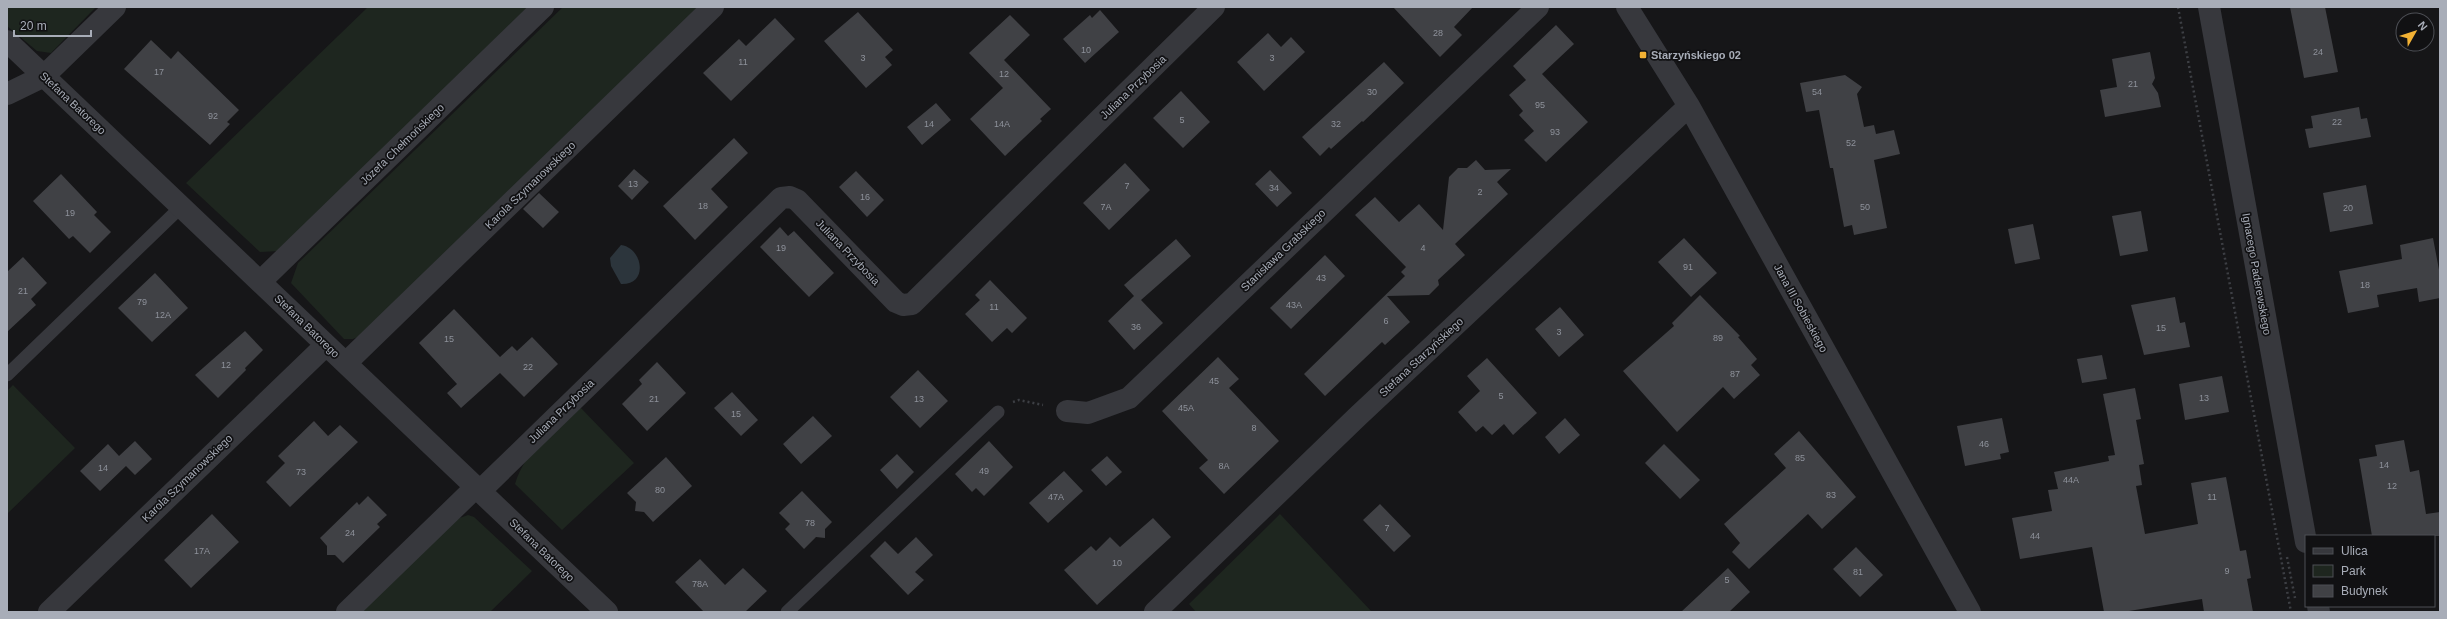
<svg xmlns="http://www.w3.org/2000/svg" width="2447" height="619" font-family="Arial,sans-serif">
	<style>
		.green { fill: #1e261f }
		.water { fill: #2c353c }
		.building { fill: #404145 }
		.lines { fill: none; stroke-linecap: round; stroke-linejoin: round }
		.path { stroke: #3d3f44; stroke-width: 2.5; stroke-dasharray: 2 3; stroke-linecap: butt }
		.lane { stroke: #37383d; stroke-width: 13 }
		.street { stroke: #37383d; stroke-width: 22 }
		.poi-dot { fill: #f2b134; stroke: #111113; stroke-width: 1.5 }
		.labels { text-anchor: middle; stroke-width: 3.5; stroke-linejoin: round; paint-order: stroke }
		.number-label { font-size: 9px; fill: #8e929b }
		.poi-label { font-size: 11px; font-weight: bold; fill: #a8adb8; stroke: #111113; text-anchor: start }
		.street-label { font-size: 11px; fill: #a8adb8; stroke: #111113 }
	</style>
	<rect width="100%" height="100%" fill="#161618"/>
	<path class="green" d="M7 7H96L51 53 37 51 7 26Z
		M368 7H528L279 251 260 252 186 183Z
		M563 7H704L367 333 353 339H344L291 283 298 263Z
		M13 385 75 448 7 514V391Z
		M578 405 634 463 562 530 515 484C525 451 554 429 578 405Z
		M1280 514 1372 612H1196L1189 604Z
		M468 515 474 517 532 571 490 612H360L454 520Z"/>
	<path class="water" d="M621 245C643 248 649 285 621 284L611 266 610 258Z"/>
	<path class="building" d="M1393 7H1473L1454 27 1462 35 1440 57Z
		M2290 7H2325L2338 72 2304 78Z
		M1100 10 1119 32 1085 63 1063 39 1090 15 1092 18Z
		M858 12 893 50 885 57 892 65 866 88 824 41Z
		M1010 15 1030 35 1004 60 1051 109 1040 119 1042 121 1005 156 970 119 1003 88 969 53Z
		M775 18 795 39 731 101 703 73 739 39 746 46Z
		M1556 25 1574 44 1542 74 1588 122 1546 162 1524 140 1534 131 1519 115 1523 111 1509 95 1526 80 1513 66Z
		M1268 33 1281 47 1291 37 1305 52 1264 91 1237 62Z
		M151 40 171 59 178 51 239 110 227 122 230 124 210 145 124 69Z
		M2150 52 2155 78 2152 84 2158 93 2161 107 2105 117 2100 90 2117 87 2112 59Z
		M1384 62 1404 83 1363 122 1362 121 1331 149 1329 147 1320 156 1302 137Z
		M1845 75 1862 87 1857 94 1864 127 1874 125 1876 134 1894 130 1900 154 1874 160 1887 228 1854 235 1852 225 1844 227 1833 168H1830L1819 110 1806 112 1800 83Z
		M1181 91 1210 122 1183 148 1153 118Z
		M936 103 951 120 922 145 907 127Z
		M2359 107 2361 119 2367 118 2371 137 2309 148 2305 129 2313 128 2311 116Z
		M734 138 748 153 711 189 728 207 695 240 663 206Z
		M1476 160 1485 170 1511 169 1497 182 1508 194 1455 244 1465 255 1438 280 1439 285 1429 295 1387 296 1410 322 1385 345 1382 342 1325 396 1304 374 1405 276 1401 272 1406 267 1355 215 1375 197 1399 222 1419 204 1443 230 1449 177 1458 168H1467Z
		M1125 163 1150 190 1109 230 1083 203Z
		M634 169 649 182 632 200 618 186Z
		M1270 170 1292 193 1277 207 1255 184Z
		M856 171 884 200 867 217 839 187Z
		M61 174 97 212 94 215 111 232 90 253 73 236 69 239 33 201Z
		M2366 185 2373 224 2330 232 2323 193Z
		M539 193 559 212 543 228 523 209Z
		M2141 211 2148 251 2120 256 2112 216Z
		M2033 224 2040 259 2015 264 2008 229Z
		M780 227 788 236 794 231 834 273 809 297 760 247Z
		M1684 238 1717 273 1691 297 1658 262Z
		M2433 238 2440 275V298L2419 302 2417 288 2377 295 2379 307 2348 313 2339 271 2402 259 2400 245Z
		M1176 239 1191 256 1141 300 1163 323 1134 350 1108 321 1134 296 1124 285Z
		M1325 255 1345 276 1291 329 1270 308Z
		M23 257 47 283 31 299 36 305 7 332V272Z
		M155 273 188 308 152 342 118 308Z
		M990 280 1027 318 1012 333 1007 328 992 342 965 314 980 300 975 295Z
		M1700 295 1740 336 1738 337 1757 359 1751 365 1760 375 1734 399 1723 387 1677 432 1623 371 1674 326 1672 323Z
		M2175 297 2180 323 2185 322 2190 347 2144 355 2131 305Z
		M1560 307 1584 335 1559 357 1535 329Z
		M454 309 500 357 512 346 517 351 532 337 558 364 524 397 500 373 461 408 447 393 457 384 419 343Z
		M245 331 263 350 245 368 246 370 218 398 195 375Z
		M2102 355 2107 379 2082 383 2077 359Z
		M1218 357 1239 379 1229 388 1279 441 1224 494 1199 468 1208 460 1162 411Z
		M1487 358 1537 413 1513 435 1504 424 1492 435 1483 426 1476 432 1458 412 1480 391 1467 376Z
		M657 362 686 393 647 431 622 404 642 384 639 380Z
		M918 370 948 401 920 428 890 397Z
		M2222 376 2229 412 2185 420 2179 384Z
		M2135 388 2141 419 2136 420 2144 464 2139 465 2142 485 2136 486 2145 534 2198 524 2191 483 2226 477 2240 551 2246 550 2251 578 2247 579 2253 612H2204L2202 599 2123 612H2104L2092 547 2020 559 2012 518 2052 511 2048 490 2058 489 2054 472 2109 461 2108 456 2115 455 2103 394Z
		M732 392 758 420 741 436 714 408Z
		M813 416 832 436 801 464 783 444Z
		M1565 418 1580 435 1559 454 1545 437Z
		M2002 418 2009 452 2000 454 2001 459 1965 466 1957 426Z
		M314 421 328 436 340 425 358 442 290 507 266 482 285 463 278 456Z
		M1799 431 1856 497 1822 529 1808 514 1749 569 1732 552 1740 543 1724 524 1786 468 1774 454Z
		M2404 440 2410 472 2419 470 2426 514 2440 512V536H2372L2359 459 2377 456 2375 445Z
		M135 441 152 459 135 475 126 466 100 491 80 471 108 444 119 456Z
		M989 441 1013 467 984 496 976 488 972 492 955 474Z
		M1664 444 1700 480 1680 499 1645 463Z
		M897 454 914 472 897 489 880 470Z
		M1107 456 1122 472 1106 486 1091 470Z
		M666 457 692 486 653 522 644 512 635 511 636 502 627 493Z
		M1064 471 1083 491 1048 523 1029 503Z
		M802 491 832 522 825 529V538L816 537 804 549 785 529 790 524 779 513Z
		M368 496 387 515 377 524 380 527 343 563 335 555H327V546L320 538 357 502 359 505Z
		M1380 504 1411 536 1394 552 1363 520Z
		M212 514 239 542 191 588 164 560Z
		M1153 518 1171 537 1097 605 1064 570 1091 546 1096 551 1110 537 1120 547Z
		M916 537 933 555 915 572 924 580 908 595 870 556 885 541 898 554Z
		M1856 547 1883 575 1860 597 1833 569Z
		M700 559 725 585 743 568 767 591 745 612H704L675 582Z
		M1728 568 1750 592 1729 612H1681Z"/>
	<g class="lines">
		<path class="path" d="M2178 7 2291 612
			M1013 402 1019 400 1043 405
			M2287 557 2295 598"/>
		<path class="lane" d="M7 375 182 206
			M787 612 998 412"/>
		<path class="street" d="M1627 7 1689 106 1970 612
			M2209 7 2306 542
			M7 41 607 612
			M7 94 44 76 115 7
			M261 281 543 7
			M346 363 713 7
			M1067 411 1088 413 1129 398 1538 7
			M480 491 781 198 790 197 797 200 896 302 903 305 912 304 1214 7
			M2318 606 2319 612
			M49 612 326 345
			M347 612 476 487
			M1155 612 1357 417 1689 106"/>
	</g>
	<rect class="poi-dot" x="1639" y="51" width="8" height="8" rx="2"/>
	<g class="labels">
		<g class="number-label">
			<text x="1438" y="36">28</text>
			<text x="1086" y="53">10</text>
			<text x="2318" y="55">24</text>
			<text x="863" y="61">3</text>
			<text x="1272" y="61">3</text>
			<text x="743" y="65">11</text>
			<text x="159" y="75">17</text>
			<text x="1004" y="77">12</text>
			<text x="2133" y="87">21</text>
			<text x="1372" y="95">30</text>
			<text x="1817" y="95">54</text>
			<text x="1540" y="108">95</text>
			<text x="213" y="119">92</text>
			<text x="1182" y="123">5</text>
			<text x="2337" y="125">22</text>
			<text x="929" y="127">14</text>
			<text x="1002" y="127">14A</text>
			<text x="1336" y="127">32</text>
			<text x="1555" y="135">93</text>
			<text x="1851" y="146">52</text>
			<text x="633" y="187">13</text>
			<text x="1127" y="189">7</text>
			<text x="1274" y="191">34</text>
			<text x="1480" y="195">2</text>
			<text x="865" y="200">16</text>
			<text x="703" y="209">18</text>
			<text x="1106" y="210">7A</text>
			<text x="1865" y="210">50</text>
			<text x="2348" y="211">20</text>
			<text x="70" y="216">19</text>
			<text x="781" y="251">19</text>
			<text x="1423" y="251">4</text>
			<text x="1688" y="270">91</text>
			<text x="1321" y="281">43</text>
			<text x="2365" y="288">18</text>
			<text x="23" y="294">21</text>
			<text x="142" y="305">79</text>
			<text x="1294" y="308">43A</text>
			<text x="994" y="310">11</text>
			<text x="163" y="318">12A</text>
			<text x="1386" y="324">6</text>
			<text x="1136" y="330">36</text>
			<text x="2161" y="331">15</text>
			<text x="1559" y="335">3</text>
			<text x="1718" y="341">89</text>
			<text x="449" y="342">15</text>
			<text x="226" y="368">12</text>
			<text x="528" y="370">22</text>
			<text x="1735" y="377">87</text>
			<text x="1214" y="384">45</text>
			<text x="1501" y="399">5</text>
			<text x="2204" y="401">13</text>
			<text x="654" y="402">21</text>
			<text x="919" y="402">13</text>
			<text x="1186" y="411">45A</text>
			<text x="736" y="417">15</text>
			<text x="1254" y="431">8</text>
			<text x="1984" y="447">46</text>
			<text x="1800" y="461">85</text>
			<text x="2384" y="468">14</text>
			<text x="1224" y="469">8A</text>
			<text x="103" y="471">14</text>
			<text x="984" y="474">49</text>
			<text x="301" y="475">73</text>
			<text x="2071" y="483">44A</text>
			<text x="2392" y="489">12</text>
			<text x="660" y="493">80</text>
			<text x="1831" y="498">83</text>
			<text x="1056" y="500">47A</text>
			<text x="2212" y="500">11</text>
			<text x="810" y="526">78</text>
			<text x="1387" y="531">7</text>
			<text x="350" y="536">24</text>
			<text x="2035" y="539">44</text>
			<text x="202" y="554">17A</text>
			<text x="1117" y="566">10</text>
			<text x="2227" y="574">9</text>
			<text x="1858" y="575">81</text>
			<text x="1727" y="583">5</text>
			<text x="700" y="587">78A</text>
		</g>
		<g class="poi-label">
			<text x="1651" y="59">Starzyńskiego 02</text>
		</g>
		<g class="street-label">
			<text transform="translate(1133 87) rotate(-44)" y="4">Juliana Przybosia</text>
			<text transform="translate(73 103) rotate(43)" y="4">Stefana Batorego</text>
			<text transform="translate(402 144) rotate(-44)" y="4">Józefa Chełmońskiego</text>
			<text transform="translate(530 185) rotate(-44)" y="4">Karola Szymanowskiego</text>
			<text transform="translate(1283 250) rotate(-44)" y="4">Stanisława Grabskiego</text>
			<text transform="translate(848 252) rotate(46)" y="4">Juliana Przybosia</text>
			<text transform="translate(2257 274) rotate(80)" y="4">Ignacego Paderewskiego</text>
			<text transform="translate(1801 308) rotate(61)" y="4">Jana III Sobieskiego</text>
			<text transform="translate(307 326) rotate(44)" y="4">Stefana Batorego</text>
			<text transform="translate(1421 357) rotate(-43)" y="4">Stefana Starzyńskiego</text>
			<text transform="translate(561 411) rotate(-44)" y="4">Juliana Przybosia</text>
			<text transform="translate(187 478) rotate(-44)" y="4">Karola Szymanowskiego</text>
			<text transform="translate(542 550) rotate(44)" y="4">Stefana Batorego</text>
		</g>
	</g>
	<rect width="2447" height="619" fill="none" stroke="#a8adb8" stroke-width="16"/>
	<rect x="2305" y="535" width="130" height="72" fill="#111113" stroke="#4d4f55"/>
	<rect x="2313" y="548" width="20" height="6" fill="#37383d" stroke="#4d4f55"/>
	<text x="2341" y="555" font-size="12" fill="#a8adb8">Ulica</text>
	<rect x="2313" y="565" width="20" height="12" fill="#1e261f" stroke="#4d4f55"/>
	<text x="2341" y="575" font-size="12" fill="#a8adb8">Park</text>
	<rect x="2313" y="585" width="20" height="12" fill="#404145" stroke="#4d4f55"/>
	<text x="2341" y="595" font-size="12" fill="#a8adb8">Budynek</text>
	<g transform="translate(2415 32) rotate(51)"><circle r="19" fill="#111113" stroke="#4d4f55"/>
	<path d="M0-3L7 15L0 10L-7 15Z" fill="#f2b134"/>
	<text y="-6" font-size="11" font-weight="bold" text-anchor="middle" fill="#a8adb8">N</text>
	</g>
	<path d="M14 30v6h77v-6" fill="none" stroke="#a8adb8" stroke-width="2"/>
	<text x="20" y="30" font-size="12" fill="#a8adb8" stroke="#111113" stroke-width="3" paint-order="stroke">20 m</text>
</svg>
